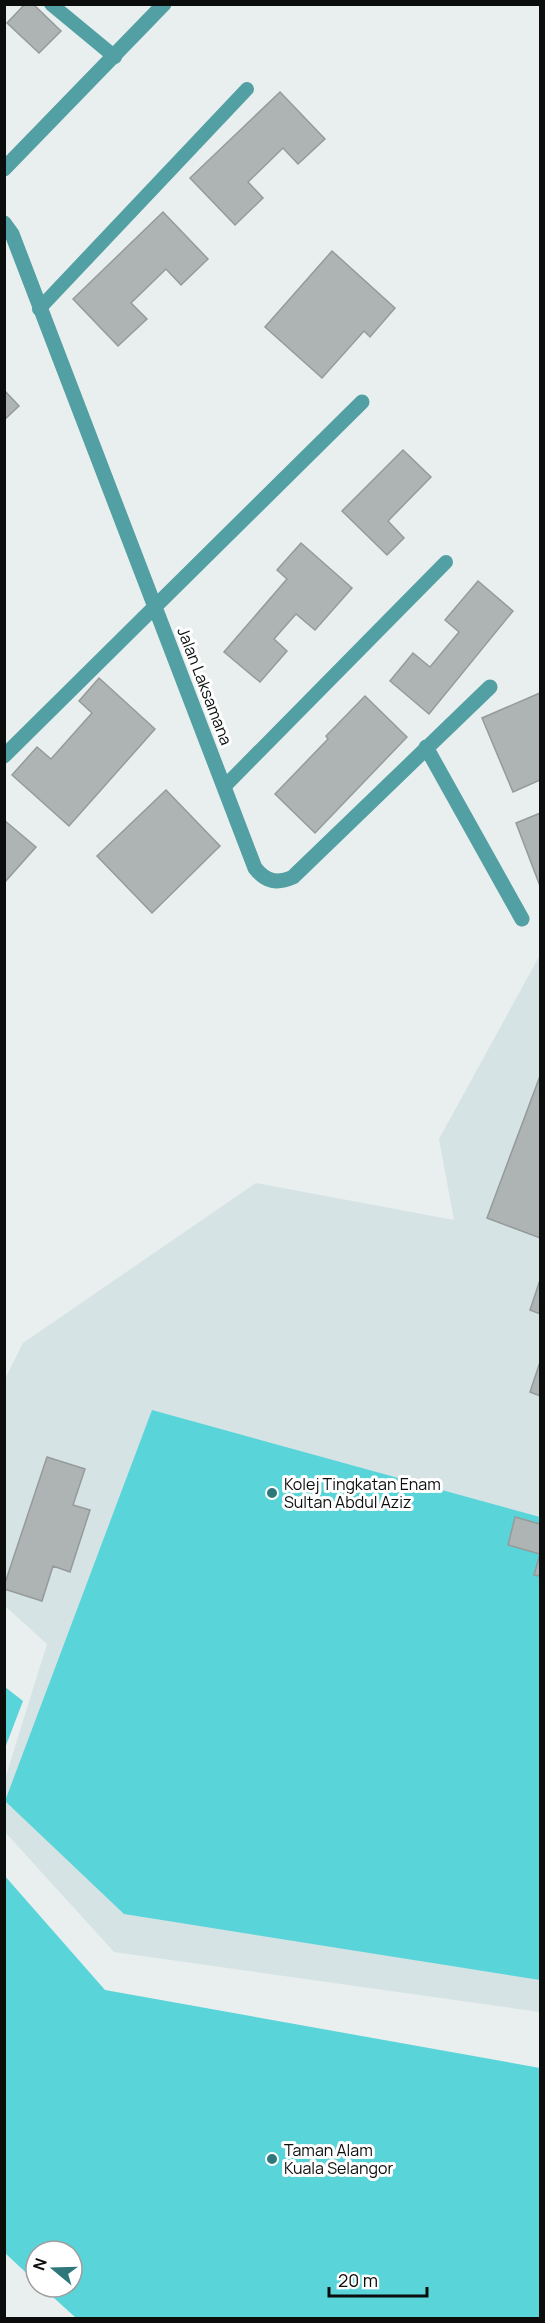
<svg xmlns="http://www.w3.org/2000/svg" width="545" height="2323" font-family="Manrope,sans-serif">
	<style>
		.built { fill: #d5e3e4 }
		.green { fill: #59d5da }
		.building { fill: #aeb3b3; stroke: #959a9a; stroke-width: 1.5 }
		.lines { fill: none; stroke-linecap: round; stroke-linejoin: round }
		.service { stroke: #52a0a3; stroke-width: 14 }
		.minor { stroke: #52a0a3; stroke-width: 15 }
		.tertiary { stroke: #52a0a3; stroke-width: 15 }
		.poi-dot { fill: #2e787b; stroke: #fff; stroke-width: 2 }
		.labels { text-anchor: middle; stroke-width: 6; stroke-linejoin: round; paint-order: stroke }
		.street-label { font-size: 16px; fill: #0b0d0d; stroke: #fff }
		.poi-label { font-size: 16px; fill: #0b0d0d; stroke: #fff; text-anchor: start }
	</style>
	<rect width="100%" height="100%" fill="#e9eeee"/>
	<path class="built" d="M540 955V2012L114 1952 5 1832V1779L47 1644 5 1606 4 1381 23 1343 256 1183 454 1220 439 1139Z"/>
	<path class="green" d="M152 1410 540 1517V1980L124 1914 5 1801Z
		M5 1687 23 1701 5 1748Z
		M4 1875 105 1990 540 2068V2318H76L42 2287H72V2251H36V2282L5 2253Z"/>
	<path class="building" d="M25 4H33L61 31 39 53 7 23Z
		M280 92 325 139 298 164 283 148 248 182 263 198 235 225 190 178Z
		M163 212 208 259 181 285 166 269 131 303 147 319 118 346 73 299Z
		M332 251 395 308 370 337 364 331 322 378 265 327Z
		M4 390 19 406 4 420Z
		M403 450 431 477 388 521 404 538 387 555 342 511Z
		M301 543 352 588 315 630 296 614 274 639 287 651 260 682 224 652 287 579 277 570Z
		M478 581 513 611 429 714 390 681 413 653 430 667 459 632 445 620Z
		M99 678 155 729 69 826 12 775 37 747 51 759 92 713 79 701Z
		M540 693V780L513 792 482 718Z
		M365 696 407 737 315 833 275 794 328 739 326 736Z
		M166 790 220 846 152 913 97 856Z
		M540 813V886L516 823Z
		M4 820 36 847 4 883Z
		M540 1076V1238L487 1218Z
		M540 1280V1314L530 1310Z
		M540 1362V1396L530 1392Z
		M47 1457 85 1469 73 1505 90 1510 70 1572 53 1566 42 1601 4 1589V1586Z
		M515 1517 540 1524V1576L534 1575 540 1554 508 1545Z"/>
	<g class="lines">
		<path class="service" d="M51 4 115 57
			M39 309 247 89
			M224 787 446 562"/>
		<path class="minor" d="M4 223 12 234 255 868C266 882 277 884 293 877L490 687
			M426 747 522 919
			M4 756 362 402"/>
		<path class="tertiary" d="M4 169 164 4"/>
	</g>
	<g class="poi-dot">
		<circle cx="272" cy="1493" r="6"/>
		<circle cx="272" cy="2159" r="6"/>
	</g>
	<g class="labels">
		<g class="street-label">
			<text transform="translate(205 686) rotate(69)" y="6">Jalan Laksamana</text>
		</g>
		<g class="poi-label">
			<text x="284" y="1490">Kolej Tingkatan Enam<tspan x="284" dy="18">Sultan Abdul Aziz</tspan></text>
			<text x="284" y="2156">Taman Alam<tspan x="284" dy="18">Kuala Selangor</tspan></text>
		</g>
	</g>
	<rect width="545" height="2323" fill="none" stroke="#0b0d0d" stroke-width="12"/>
	<g transform="translate(54 2269) rotate(289)"><circle r="28" fill="#ffffff" stroke="#9d9e9e" stroke-width="1.5"/>
	<path d="M0-4.5L10 22L0 15L-10 22Z" fill="#2e787b"/>
	<text y="-9" font-size="16" font-weight="bold" text-anchor="middle" fill="#0b0d0d">N</text>
	</g>
	<path d="M329 2287v9h98v-9" fill="none" stroke="#0b0d0d" stroke-width="3"/>
	<text x="338" y="2287" font-size="18" fill="#0b0d0d" stroke="#ffffff" stroke-width="4.5" paint-order="stroke">20 m</text>
</svg>
